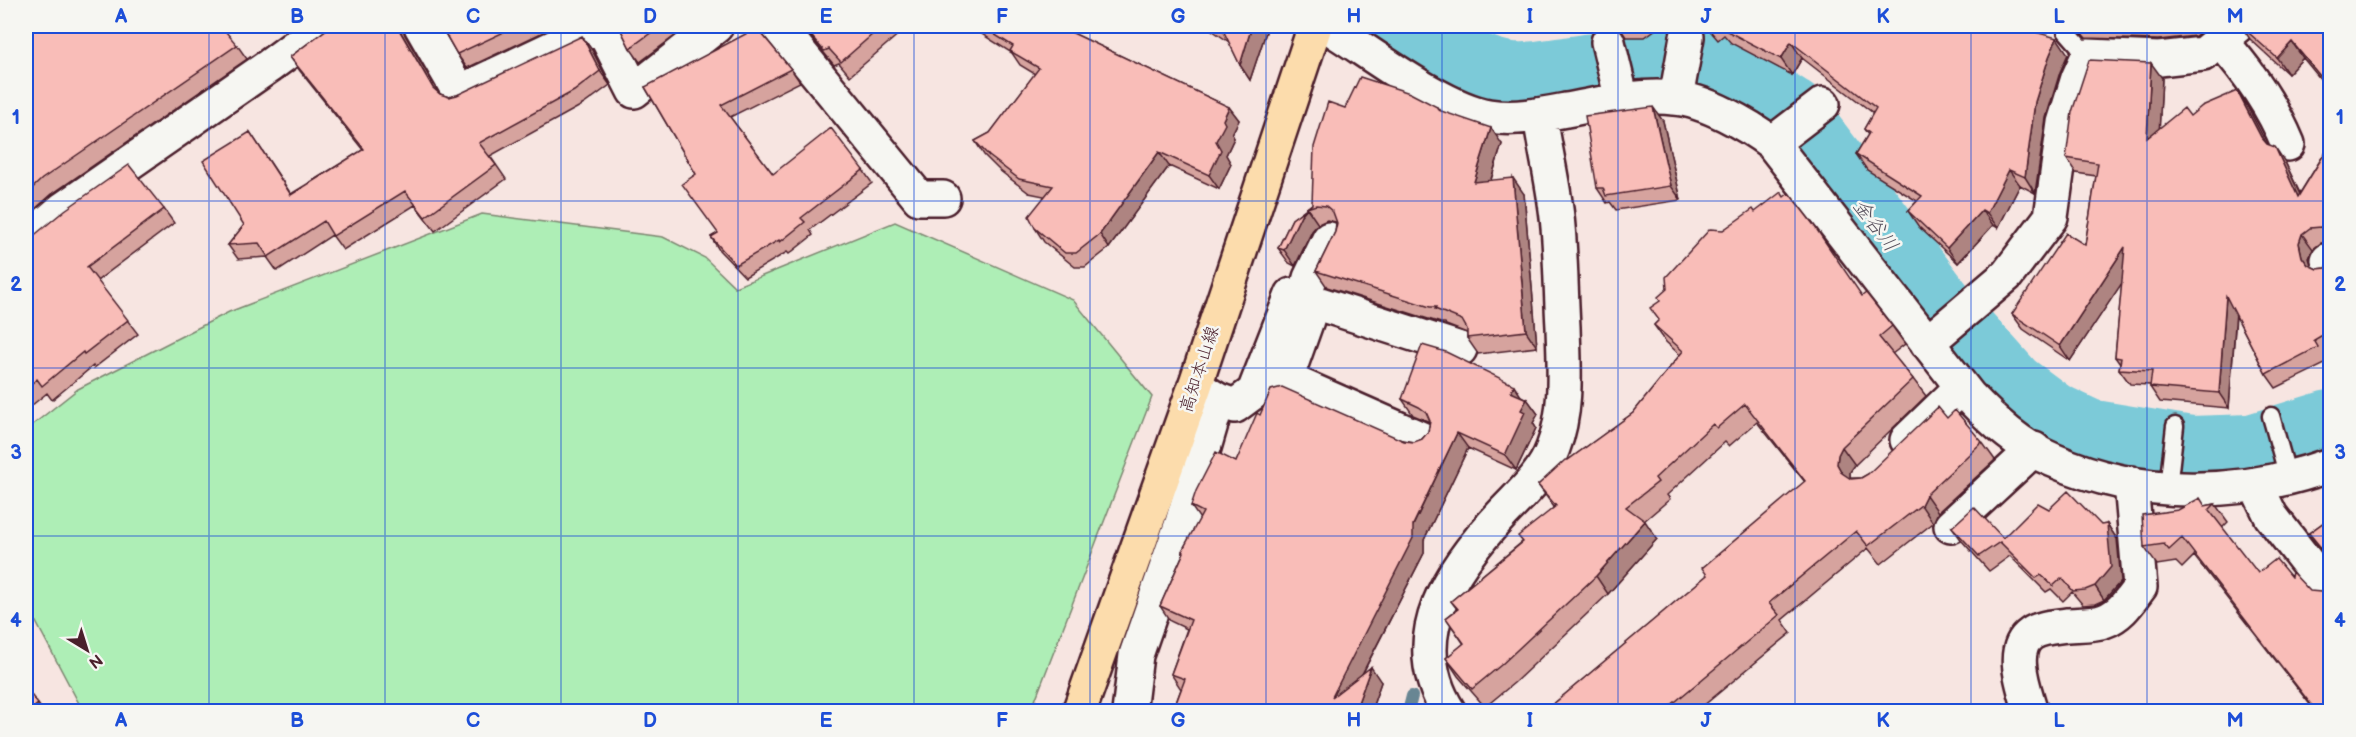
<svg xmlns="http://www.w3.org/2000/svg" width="2356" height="737" font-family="'Balsamiq Sans','Klee One',sans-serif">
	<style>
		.green { fill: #aeeeb6; stroke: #7c8670; stroke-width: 1.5 }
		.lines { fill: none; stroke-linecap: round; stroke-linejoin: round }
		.stream { stroke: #678693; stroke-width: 12 }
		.river { stroke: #7bcad8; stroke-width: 72 }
		.service-casing { stroke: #4a1f2b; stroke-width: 21 }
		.minor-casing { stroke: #4a1f2b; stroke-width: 38 }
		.primary-casing { stroke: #4a1f2b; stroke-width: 38 }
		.service { stroke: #f6f6f2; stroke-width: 16 }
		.minor { stroke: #f6f6f2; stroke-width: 33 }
		.primary { stroke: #fcdcac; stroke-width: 33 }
		.wall { fill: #d6a39e; stroke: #4a1f2b; stroke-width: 1.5 }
		.shaded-wall { fill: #ae8481; stroke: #4a1f2b; stroke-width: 1.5 }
		.building { fill: #f9bdb8; stroke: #4a1f2b; stroke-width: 1.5 }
		.grid { fill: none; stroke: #1d4ed8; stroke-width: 1.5; stroke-opacity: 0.55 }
		.labels { text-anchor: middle; stroke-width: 5; stroke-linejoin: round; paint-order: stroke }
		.street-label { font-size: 18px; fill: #4a1f2b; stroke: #f6f6f2 }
		.water-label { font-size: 20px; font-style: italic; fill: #59525f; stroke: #f6f6f2 }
		.neatline { fill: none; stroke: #1d4ed8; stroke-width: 2 }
		.grid-label { font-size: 20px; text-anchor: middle; font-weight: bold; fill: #1d4ed8 }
	</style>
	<rect width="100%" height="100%" fill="#f7e5e1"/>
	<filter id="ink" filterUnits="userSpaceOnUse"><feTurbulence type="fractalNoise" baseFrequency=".0167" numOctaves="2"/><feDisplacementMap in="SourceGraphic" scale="12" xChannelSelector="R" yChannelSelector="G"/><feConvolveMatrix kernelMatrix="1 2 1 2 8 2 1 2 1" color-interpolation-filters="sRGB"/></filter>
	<g filter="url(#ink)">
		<path class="green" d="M482 214 663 237 705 258 735 287 895 222 1073 300 1152 397 1031 711H83L26 603V430L78 389 229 312Z"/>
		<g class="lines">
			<path class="stream" d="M1514 79 1528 103
				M1408 712 1412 696"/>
			<path class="river" d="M1407 26C1440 48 1472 74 1512 78 1530 80 1562 73 1580 71 1619 66 1661 57 1699 66 1732 75 1763 96 1792 114L1943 312 2011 388 2050 417 2088 435 2191 452 2252 450 2330 426"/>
			<defs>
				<path id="service" d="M2066 31 2088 56
					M2271 416 2288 477
					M2168 488 2175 426"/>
				<path id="minor" d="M421 26 459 92 599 26
					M601 26 634 91 716 26
					M778 26 919 198H943
					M1330 26 1338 33C1376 57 1446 110 1489 116 1515 120 1540 115 1566 110 1601 104 1637 94 1674 98 1705 100 1748 125 1772 143L1969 396C1993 421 2021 447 2053 460 2141 499 2241 497 2330 465
					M2220 40C2249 72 2272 105 2288 144
					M1608 42 1622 100
					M1676 98 1687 37
					M1772 143 1823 104
					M1329 239 1310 278 1304 299 1307 320 1286 379 1422 439
					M26 241 63 209 269 66 323 26
					M2328 260 2330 265
					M1927 343 2007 275 2051 217 2064 123 2078 78 2088 56 2159 59 2203 54 2237 26
					M1195 386 1218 400 1235 406 1254 392 1292 295 1460 349
					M1907 440 1962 387
					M2256 485 2271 516 2330 592
					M1951 526 2034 449
					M1129 712 1136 655 1182 523 1218 400
					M1449 712C1401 637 1452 567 1504 512 1523 492 1543 475 1553 448 1568 410 1564 366 1563 327 1561 293 1561 260 1558 227 1555 189 1545 152 1540 115
					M2031 712C2025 690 2008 650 2031 634 2041 627 2055 627 2067 625 2078 624 2093 625 2104 621 2121 615 2130 600 2140 587L2131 483"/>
				<path id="primary" d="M1079 712 1195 386 1315 26"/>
			</defs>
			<use href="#service" class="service-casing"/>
			<use href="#minor" class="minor-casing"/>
			<use href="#primary" class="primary-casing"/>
			<use href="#service" class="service"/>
			<use href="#minor" class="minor"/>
			<use href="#primary" class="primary"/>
		</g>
		<path class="wall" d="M26 26 237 45 247 59 52 194 26 217Z
			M331 26H402L405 35 437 92 440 94 449 97 457 95 592 50 610 85 584 104 490 156 506 179 435 231 415 205 343 250 332 235 277 271 267 257 238 259 228 245 244 225 250 132 291 194 363 150 300 71 290 57Z
			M441 26H556L467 68 457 54Z
			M619 26H688L640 62 630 48Z
			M802 26H908L850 76 839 63 834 65Z
			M969 26H1058L1229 107 1239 120 1232 134 1234 138 1226 155 1231 164 1219 189 1169 166 1109 248 1085 267H1075L1044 242 1035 228 1044 196 1029 193 999 170 984 155 975 141 990 133 1035 74 1020 65 1012 53Z
			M1155 26H1171L1169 30Z
			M1189 26H1202L1194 28Z
			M1206 26H1268L1250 80 1240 65 1229 42Z
			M1616 26H1660L1645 37H1626L1620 28Z
			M1706 26H2013L2068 54 2060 72 2046 118 2035 193 2020 185 1998 228 1993 225 1958 263 1919 227 1908 211 1917 201 1867 170 1856 154 1868 135 1864 129 1873 113 1802 58 1792 75 1731 43 1724 35 1718 40Z
			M2075 26H2208L2195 36 2158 40 2086 38Z
			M2241 26H2331V92L2303 58 2288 74 2250 39Z
			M791 69 800 82 730 117 773 174 863 170 872 183 810 230 813 235 789 254 787 252 745 277 719 250 711 237 718 233 696 174 645 87Z
			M2162 78 2159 129 2190 116 2247 106 2267 145 2285 162 2300 193 2331 143V242L2321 243 2313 249 2309 258 2311 266 2317 269 2326 268 2331 264V352L2325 356 2329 362 2276 388 2266 374 2236 316 2229 408 2160 402 2150 387V385L2130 384 2119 369 2120 364 2115 357 2122 282 2070 361 2023 329 2012 314 2085 245 2096 176 2076 173 2066 158Z
			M1437 107 1440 111 1502 144 1491 180 1524 194 1537 347 1478 354 1467 338V333L1446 325 1445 323H1441L1327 287 1316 271 1335 232 1336 222 1327 220 1318 224 1312 231 1295 266 1289 263 1278 248 1292 219 1312 204 1345 108Z
			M1663 121 1681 200 1616 210 1610 202 1607 203 1597 188Z
			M164 209 174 223 97 281 138 334 94 368 93 366 52 400 47 393 26 410V242Z
			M1755 212 1862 296 1892 326 1905 344 1892 354 1913 379 1926 396 1855 465 1850 472V478H1861L1868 474 1947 418 1982 442 1995 460 1938 512 1933 523 1881 564 1868 548 1782 620 1791 633 1697 711H1545L1707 576 1805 482 1757 422 1729 446 1725 442 1667 495 1670 499 1644 521 1657 539 1608 594 1514 683 1485 707 1458 676 1446 658 1464 644 1446 618 1457 609 1451 601 1522 542 1554 507 1538 485 1568 460 1633 413 1680 355 1666 342 1654 325 1659 320 1660 301 1667 289 1723 230Z
			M1521 396 1527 399 1538 414 1533 423 1536 428 1516 470 1468 448 1424 540V553L1363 673 1381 682 1371 711H1173L1181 689 1171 674 1187 629 1170 621 1160 606 1183 554 1182 551 1200 519 1191 506 1236 462 1260 415 1414 442 1422 439 1428 432 1430 422 1413 415 1402 399Z
			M2215 504 2228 522 2222 528 2331 711H2315L2194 556 2182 568 2176 562 2157 565 2144 547 2205 506Z
			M2049 509 2101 525 2107 524 2117 539 2121 581 2104 600 2095 604 2083 605 2072 592 2063 601 2051 589 2046 592 2010 556 1989 571 1962 541 1952 527 2003 538Z
			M2331 517V562L2309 533Z
			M38 704 43 711H26Z"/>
		<path class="shaded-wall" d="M397 26H402L405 35 443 101 433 88Z
			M1166 26H1171L1169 30Z
			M1252 26H1268L1250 80 1240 65Z
			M2323 26H2331L2330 36Z
			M582 36 592 50 610 85 600 71Z
			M2057 38 2068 54 2060 72 2046 118 2035 193 2025 177 2035 102 2049 57Z
			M1791 42 1802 58 1792 75 1781 59Z
			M2292 42 2303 58 2288 74 2277 58Z
			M2151 63 2162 78 2158 153 2147 138Z
			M2237 91 2247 106 2271 152 2261 137Z
			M1229 107 1239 120 1232 134 1234 138 1226 155 1231 164 1219 189 1209 175 1216 141 1223 120Z
			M1653 107 1663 121 1681 200 1671 186Z
			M1491 128 1502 144 1485 198 1474 182Z
			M2275 147 2285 162 2308 212 2298 197Z
			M1159 152 1169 166 1109 248 1100 234Z
			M2009 170 2020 185 1998 228 1987 213Z
			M1513 178 1524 194 1537 347 1526 331Z
			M1307 208 1318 224 1312 231 1295 266 1284 250 1301 215Z
			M1982 210 1993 225 1958 263 1947 248Z
			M2302 234 2313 249 2309 258 2313 272 2302 257 2299 243Z
			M2125 247 2136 262 2070 361 2060 346Z
			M2226 296 2236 311 2229 408 2219 393Z
			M1514 385 1524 401 1511 392Z
			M1527 399 1538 414 1533 423 1536 428 1516 470 1505 455 1521 410Z
			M1457 433 1468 448 1424 540V553L1343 711 1332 697Z
			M1842 447 1855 465 1850 472V482L1842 473 1837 464 1838 455Z
			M1926 495 1938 512 1933 523 1921 505Z
			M1645 521 1657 539 1608 594 1596 576Z
			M2107 524 2117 539 2121 581 2104 600 2095 586Z
			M1371 667 1381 682 1371 711H1355Z"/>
		<path class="building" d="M26 26H221L237 45 42 179 26 194Z
			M331 26H397L433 88 440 94 449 97 457 95 582 36 600 71 574 91 479 143 496 165 425 217 405 191 333 236 324 221 268 257 259 243 228 245 244 225 203 161 250 132 291 195 364 149 290 57Z
			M441 26H517L457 54Z
			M619 26H660L630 48Z
			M803 26H882L841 62 829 49 824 51Z
			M981 26H1058L1229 107 1223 120 1225 124 1216 141 1221 150 1209 175 1159 152 1100 234 1076 253H1065L1035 228 1029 216 1053 186 1019 179 989 156 975 141 990 133 1039 68 1010 51 1013 46Z
			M1216 26H1252L1240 65 1223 30Z
			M1719 26H2013L2057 38 2049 57 2035 102 2025 177 2009 170 1987 213 1982 210 1947 248 1908 211 1922 196 1856 154 1869 133 1864 129 1876 108 1791 42 1781 59 1721 28Z
			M2241 26H2324L2331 33V88H2330L2292 42 2277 58Z
			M757 28 791 69 721 105 773 174 831 128 863 170 801 218 805 222 780 242 779 240 736 265 711 237 718 233 682 184 696 174 645 87Z
			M2089 60 2151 63 2147 138 2184 108 2190 116 2202 106 2237 91 2261 137 2267 144 2275 147 2298 197 2331 143V232L2321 227 2310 228 2302 234 2299 243 2302 257 2308 265 2317 269 2326 268 2331 264V330L2314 340 2318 347 2266 374 2226 296 2219 393 2150 387 2152 371 2119 369 2121 358 2115 357 2125 247 2060 346 2012 314 2066 233 2085 245 2098 163 2066 158 2072 112Z
			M1360 77 1410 93 1437 107 1438 110 1491 128 1474 182 1513 178 1526 331 1467 338V329L1462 320 1435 309 1436 307H1430L1316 271 1335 232 1337 223 1333 212 1326 206 1316 205 1307 208 1301 215 1284 250 1278 248 1292 219 1312 204 1314 147 1328 102 1345 108Z
			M1653 107 1671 186 1606 196 1603 188H1597L1585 116Z
			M129 165 164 209 87 267 128 320 84 354 83 352 42 386 37 379 26 388V242L65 210Z
			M1781 192 1784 197 1789 193 1813 224 1862 296 1866 293 1892 326 1879 337 1913 379 1842 447 1838 455 1837 464 1842 473 1851 479 1861 478 1868 474 1938 407 1947 418 1955 410 1982 442 1926 495 1921 505 1868 546 1856 531 1769 603 1779 615 1664 711H1545L1707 575 1702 568 1805 481 1745 404 1717 428 1713 424 1655 478 1658 482 1626 507 1645 521 1596 576 1501 665 1472 689 1446 658 1464 643 1446 618 1458 609 1451 601 1523 542 1518 536 1556 506 1538 485 1565 460H1568L1633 413 1683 351 1654 325 1659 320 1650 308 1660 301 1658 297 1667 289 1666 277 1710 229 1723 230 1753 209 1755 212Z
			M1422 345 1446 352 1514 385 1511 392 1527 399 1521 410 1525 412 1505 455 1457 433 1413 525V538L1332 697 1371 667 1355 711H1173L1185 679 1171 674 1191 620 1160 606 1184 552 1182 551 1203 512 1191 506 1196 491 1216 452 1236 462 1257 413 1260 415 1271 390 1282 387 1404 441 1414 442 1422 439 1428 432 1430 421 1426 412 1419 407 1402 399Z
			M2068 491 2101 525 2107 524 2111 567 2095 586 2085 590 2073 591 2062 578 2053 586 2041 575 2036 578 2000 542 1979 556 1952 527 1974 507 2003 538 2038 503 2049 509Z
			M2200 498 2205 506 2215 504 2209 510 2258 573 2276 559 2291 577 2292 572 2310 591 2321 592 2328 589 2331 587V711H2316L2182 538 2169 550 2164 544 2144 547 2142 515 2178 510Z
			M2331 517V560L2309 533Z
			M26 688 38 704 29 711H26Z"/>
	</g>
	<path class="grid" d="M209 26V712M385 26V712M561 26V712M738 26V712M914 26V712M1090 26V712M1266 26V712M1442 26V712M1618 26V712M1795 26V712M1971 26V712M2147 26V712M26 201H2330M26 368H2330M26 536H2330"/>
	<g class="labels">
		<g class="street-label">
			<text transform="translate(1199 369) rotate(-72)" y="6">高知本山線</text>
		</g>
		<g class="water-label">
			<text transform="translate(1876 225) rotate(53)" y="7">金谷川</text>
		</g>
	</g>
	<rect width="2356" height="737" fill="none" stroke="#f6f6f2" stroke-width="66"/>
	<g transform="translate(87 650) rotate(142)" stroke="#f6f6f2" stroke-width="4.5" paint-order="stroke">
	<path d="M0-4.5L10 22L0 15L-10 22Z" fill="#4a1f2b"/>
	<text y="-9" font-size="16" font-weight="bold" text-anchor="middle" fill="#4a1f2b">N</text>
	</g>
	<rect x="33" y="33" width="2290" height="671" class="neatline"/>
	<g class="grid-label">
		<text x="121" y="23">A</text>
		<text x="297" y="23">B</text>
		<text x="473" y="23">C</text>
		<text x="650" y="23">D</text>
		<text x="826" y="23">E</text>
		<text x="1002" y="23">F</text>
		<text x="1178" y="23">G</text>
		<text x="1354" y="23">H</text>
		<text x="1530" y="23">I</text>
		<text x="1706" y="23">J</text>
		<text x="1883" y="23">K</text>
		<text x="2059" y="23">L</text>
		<text x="2235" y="23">M</text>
		<text x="16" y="124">1</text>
		<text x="2340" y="124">1</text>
		<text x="16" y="291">2</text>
		<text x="2340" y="291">2</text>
		<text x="16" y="459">3</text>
		<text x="2340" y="459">3</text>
		<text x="16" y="627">4</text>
		<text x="2340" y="627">4</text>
		<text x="121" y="727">A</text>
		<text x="297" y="727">B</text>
		<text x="473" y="727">C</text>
		<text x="650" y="727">D</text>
		<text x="826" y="727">E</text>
		<text x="1002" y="727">F</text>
		<text x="1178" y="727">G</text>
		<text x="1354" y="727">H</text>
		<text x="1530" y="727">I</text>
		<text x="1706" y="727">J</text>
		<text x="1883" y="727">K</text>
		<text x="2059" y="727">L</text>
		<text x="2235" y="727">M</text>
	</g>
</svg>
